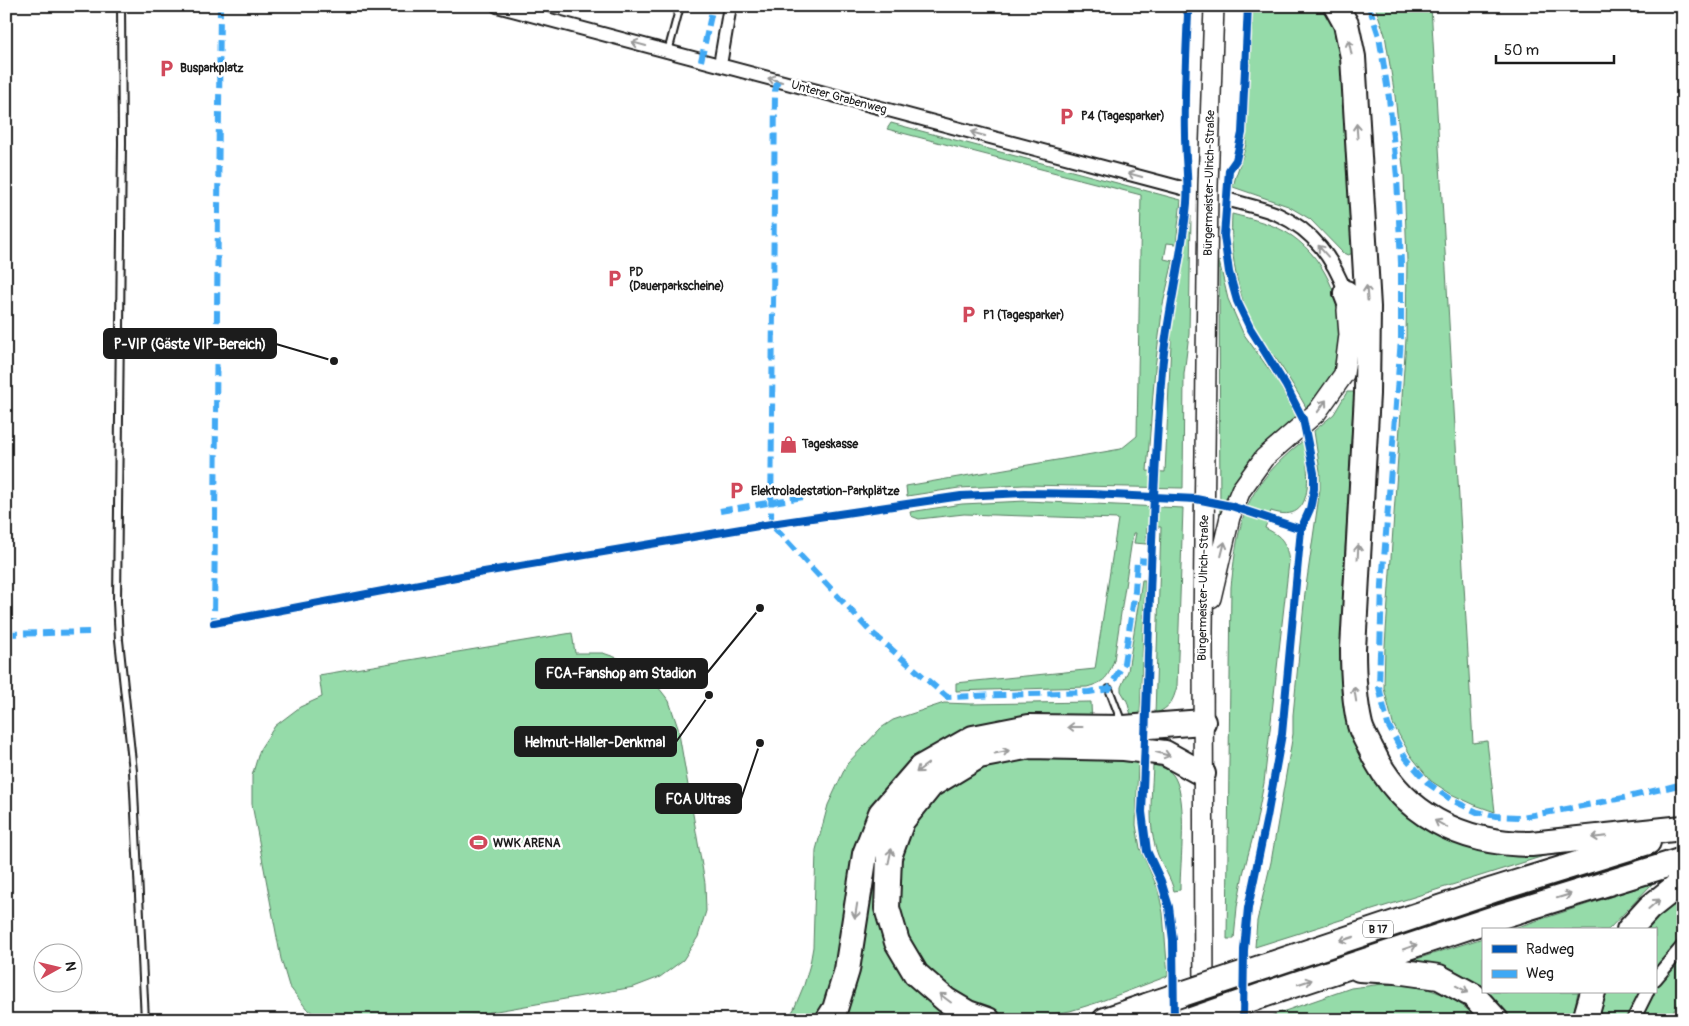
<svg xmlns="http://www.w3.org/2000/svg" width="1689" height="1026" font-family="Pangolin,sans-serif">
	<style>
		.built { fill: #f1e6da }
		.green { fill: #95dba9; stroke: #587c62 }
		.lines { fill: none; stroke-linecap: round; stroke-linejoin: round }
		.lane-casing { stroke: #1c1c1c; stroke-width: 10 }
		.street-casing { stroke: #1c1c1c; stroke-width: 16 }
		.secondary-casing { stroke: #1c1c1c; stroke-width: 22 }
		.highway-casing { stroke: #1c1c1c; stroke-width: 28 }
		.lane { stroke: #fff; stroke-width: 6 }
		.street { stroke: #fff; stroke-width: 12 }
		.secondary { stroke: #fff; stroke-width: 19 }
		.highway { stroke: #fff; stroke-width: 24 }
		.highway-bridge-casing { stroke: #1c1c1c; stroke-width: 28; stroke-linecap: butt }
		.highway-bridge { stroke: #fff; stroke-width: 24 }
		.quiet { stroke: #3fa9f5; stroke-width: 6; stroke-dasharray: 12 6; stroke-linecap: butt }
		.cycleway-casing { stroke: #fff; stroke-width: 11 }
		.cycleway { stroke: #0057b8; stroke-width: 8 }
		.oneway { stroke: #999 }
		.labels { text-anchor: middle; stroke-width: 5; stroke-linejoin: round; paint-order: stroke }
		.shield { fill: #fff; stroke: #606060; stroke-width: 1 }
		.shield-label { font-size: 11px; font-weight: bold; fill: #1c1c1c }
		.poi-label { font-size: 12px; font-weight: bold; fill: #1c1c1c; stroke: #fff; text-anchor: start }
		.street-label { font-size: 12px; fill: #1c1c1c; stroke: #fff }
		.leader { fill: none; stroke: #1c1c1c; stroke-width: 2 }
		.callout-dot { fill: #1c1c1c; stroke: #fff; stroke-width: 2 }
		.callout { fill: #1c1c1c; stroke: #1c1c1c; stroke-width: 2 }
		.callout-label { font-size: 14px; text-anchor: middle; font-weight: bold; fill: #fff }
	</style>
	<rect width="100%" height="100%" fill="#fff"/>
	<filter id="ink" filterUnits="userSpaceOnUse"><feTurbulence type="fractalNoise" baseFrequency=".02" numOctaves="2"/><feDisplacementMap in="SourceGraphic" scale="10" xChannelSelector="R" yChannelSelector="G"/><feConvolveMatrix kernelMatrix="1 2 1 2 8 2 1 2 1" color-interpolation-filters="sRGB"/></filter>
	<g filter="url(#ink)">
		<path class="built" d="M1683 995V1020H1668L1679 999Z"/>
		<path class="green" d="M1253 6H1322L1338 35 1341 49 1353 253 1348 255 1343 253 1310 219 1288 206 1233 187C1236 172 1243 159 1246 144Z
			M1375 6H1431L1473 743 1487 741 1495 812 1475 805 1451 794 1431 781 1411 756 1393 724 1384 688 1385 646 1406 339 1407 261 1404 175 1395 96 1385 35Z
			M891 123 1181 200 1176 244 1167 243 1164 259 1173 261 1163 304 1155 368 1147 471 1165 472 1172 322 1191 216 1189 334 1184 374 1183 488 1024 485 959 488 907 496 906 486 1121 449 1137 436 1141 195 887 129Z
			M1232 214C1252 219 1275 224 1292 236 1328 261 1345 308 1341 350 1339 371 1321 394 1307 409 1298 393 1289 378 1279 363 1271 351 1260 338 1253 325 1236 291 1230 252 1232 214Z
			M1219 261 1228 299 1243 333 1278 382 1297 418C1286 427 1273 435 1263 445 1242 465 1231 494 1220 520Z
			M1347 392H1354L1343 585 1344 684 1431 830 1464 846 1500 853 1547 852V855L1255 947 1257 921 1271 862 1293 734V715L1305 593 1320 489V471L1314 431 1334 414Z
			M1304 440C1307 466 1319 527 1271 511L1265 528C1283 537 1286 542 1289 562L1264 783 1255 829 1243 874 1237 907 1234 939H1227L1231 587C1239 514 1245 488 1304 440Z
			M1026 501 1183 508 1177 686C1173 702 1170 707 1155 714L1161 527H1147L1146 544 1134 543 1136 533H1133L1114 660C1108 678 1105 682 1087 687L956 691V683L1095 669 1118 519 964 514 919 519 911 516 910 512 962 504Z
			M1142 580H1145L1140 716 1131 715 1127 701 1121 691V687L1128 671Z
			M572 633 575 653H603L629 662 652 679 669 701 678 728 705 883 706 911 698 937 683 960 660 977 634 987 445 1020H323L306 1008 289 986 281 959 252 804V776L260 749 275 726 300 707 322 697 319 675Z
			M1091 702 1092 727H1029L881 813 828 1020H787L794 1009 804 985 810 964 813 947 816 850 828 805 847 764 881 728 893 720 944 703 971 704Z
			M1031 756H1091L1138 761 1136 825 1140 848 1158 889 1163 913 1168 976 1096 1003 1070 1011 1035 1017 991 1013 973 1008 922 970 895 906 897 858 909 826 936 792 981 765Z
			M1153 765C1162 767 1170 769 1175 778 1188 803 1180 861 1180 890L1174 891C1171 878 1163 867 1158 855 1147 827 1152 794 1153 765Z
			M878 849 879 898 957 1020H842Z
			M1653 883 1608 930H1508Z
			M1683 898V995L1668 1020H1598L1607 992H1655V930H1643L1650 921Z
			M1483 938V992H1578L1572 1020H1505L1401 964Z
			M1383 984C1423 985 1450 991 1479 1020H1259L1351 988Z"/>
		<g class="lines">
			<defs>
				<path id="lane" d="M121 6 122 143 117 601 119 640 133 771 145 1020
					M668 52 680 6
					M1109 689 1122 723"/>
				<path id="street" d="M497 6 1182 188
					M720 65 730 6
					M1230 200C1246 205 1264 208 1279 215 1314 231 1333 259 1346 293
					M1655 979 1683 946
					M1633 1020 1647 992"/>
				<path id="secondary" d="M1211 598 1230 517 1241 490 1264 458 1317 412 1344 374 1349 335 1347 310
					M1204 1020 1203 631 1208 186 1214 6"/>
				<path id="highway" d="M1336 6 1346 24 1353 57 1368 307 1367 394 1353 649C1353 675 1354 699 1360 725 1362 733 1367 741 1371 749 1400 814 1462 844 1531 844L1683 828
					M1346 293 1360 329 1361 338
					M1629 930 1649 908 1683 881
					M1263 967 1493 890 1648 842
					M1359 969 1396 971 1439 977 1474 996 1496 1020
					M1263 995 1501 916 1683 860
					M828 1020 835 1009 847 970 865 854 881 813 920 768 973 738 1029 727 1124 728 1203 722
					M988 1020 968 1013 946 1000 916 974 897 942 887 908 889 857 902 821 931 785 979 756 1030 746 1124 748 1165 753 1203 774
					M1105 1020 1149 1005
					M1585 1020 1593 992"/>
			</defs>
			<use href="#lane" class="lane-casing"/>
			<use href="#street" class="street-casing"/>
			<use href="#secondary" class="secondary-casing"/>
			<use href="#highway" class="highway-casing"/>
			<use href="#lane" class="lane"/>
			<use href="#street" class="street"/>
			<use href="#secondary" class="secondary"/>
			<use href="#highway" class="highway"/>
			<defs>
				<path id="highway-bridge" d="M1149 1005 1263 967
					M1191 1020 1263 995"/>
			</defs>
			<use href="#highway-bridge" class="highway-bridge-casing"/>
			<use href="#highway-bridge" class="highway-bridge"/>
			<path class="quiet" d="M1369 6 1379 36 1389 98 1397 177 1401 263V339L1382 585 1379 687 1388 725 1406 758 1429 784 1452 800 1477 812 1496 816 1521 817 1556 811 1628 797 1683 784
				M701 61 713 6
				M778 80 775 91 771 524 869 630 947 697 1089 692 1109 689 1124 663 1135 591 1137 560 1152 561
				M720 511 821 494
				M219 622 214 623 220 6
				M6 634 89 632"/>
			<defs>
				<path id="cycleway" d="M214 623 472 574 771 524 961 496 1025 493 1091 494 1196 499 1231 506 1301 529
					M1174 1020 1173 940 1169 907 1161 881 1147 851 1142 812C1149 665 1150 517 1162 370 1167 313 1182 259 1187 203 1189 180 1185 157 1185 134 1184 94 1186 54 1188 14L1185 6
					M1243 1020 1244 950 1248 908 1267 817 1282 734 1301 529 1310 509 1314 489V473L1303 419 1286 386 1250 328 1237 301 1229 272 1224 236 1229 170 1236 160 1242 133 1248 6"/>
			</defs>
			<use href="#cycleway" class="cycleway-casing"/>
			<use href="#cycleway" class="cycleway"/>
		</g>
		<defs><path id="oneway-shaft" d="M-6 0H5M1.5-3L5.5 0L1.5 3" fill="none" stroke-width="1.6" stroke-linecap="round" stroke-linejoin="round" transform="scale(1.25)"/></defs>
		<g class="oneway">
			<use href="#oneway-shaft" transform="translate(639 44) rotate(-165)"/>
			<use href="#oneway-shaft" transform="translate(1350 47) rotate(-102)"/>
			<use href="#oneway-shaft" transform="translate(775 80) rotate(-165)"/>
			<use href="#oneway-shaft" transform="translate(1357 131) rotate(-94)"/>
			<use href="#oneway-shaft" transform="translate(978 134) rotate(-165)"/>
			<use href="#oneway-shaft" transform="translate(1135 175) rotate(-165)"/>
			<use href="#oneway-shaft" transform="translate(1323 251) rotate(-131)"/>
			<use href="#oneway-shaft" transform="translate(1367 293) rotate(-94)"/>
			<use href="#oneway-shaft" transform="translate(1322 406) rotate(-55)"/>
			<use href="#oneway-shaft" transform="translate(1223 549) rotate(-76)"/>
			<use href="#oneway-shaft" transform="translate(1358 552) rotate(-87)"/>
			<use href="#oneway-shaft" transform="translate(1355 694) rotate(-99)"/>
			<use href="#oneway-shaft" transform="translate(1075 727) rotate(-180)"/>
			<use href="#oneway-shaft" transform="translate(1002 752) rotate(-11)"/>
			<use href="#oneway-shaft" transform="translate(1163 754) rotate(16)"/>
			<use href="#oneway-shaft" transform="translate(922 768) rotate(143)"/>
			<use href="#oneway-shaft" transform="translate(1441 824) rotate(-151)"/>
			<use href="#oneway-shaft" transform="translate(1599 837) rotate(174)"/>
			<use href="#oneway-shaft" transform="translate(890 856) rotate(-78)"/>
			<use href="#oneway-shaft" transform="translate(1564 896) rotate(-17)"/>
			<use href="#oneway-shaft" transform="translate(1654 904) rotate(-41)"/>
			<use href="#oneway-shaft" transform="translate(856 911) rotate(99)"/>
			<use href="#oneway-shaft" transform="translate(1347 939) rotate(162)"/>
			<use href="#oneway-shaft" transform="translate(1410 947) rotate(-19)"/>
			<use href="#oneway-shaft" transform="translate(1305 982) rotate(-18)"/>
			<use href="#oneway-shaft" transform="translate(1462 989) rotate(28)"/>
			<use href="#oneway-shaft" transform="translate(945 998) rotate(-143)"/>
		</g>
	</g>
	<defs>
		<symbol id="parking-bare" viewBox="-9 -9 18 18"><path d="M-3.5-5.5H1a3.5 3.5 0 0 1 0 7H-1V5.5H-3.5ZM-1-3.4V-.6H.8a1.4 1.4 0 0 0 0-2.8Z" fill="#d1495b" stroke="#fff" stroke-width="2.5" paint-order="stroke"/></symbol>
		<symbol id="shop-bare" viewBox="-9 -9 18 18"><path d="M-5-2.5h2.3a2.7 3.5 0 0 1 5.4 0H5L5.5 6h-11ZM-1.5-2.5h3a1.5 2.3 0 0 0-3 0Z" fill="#d1495b" stroke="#fff" stroke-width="2.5" paint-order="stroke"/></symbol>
		<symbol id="stadium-bare" viewBox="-9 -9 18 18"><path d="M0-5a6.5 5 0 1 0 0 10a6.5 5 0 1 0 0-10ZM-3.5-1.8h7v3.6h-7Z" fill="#d1495b" stroke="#fff" stroke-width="2.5" paint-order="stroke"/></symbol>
	</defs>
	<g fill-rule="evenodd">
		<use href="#parking-bare" x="154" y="56" width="25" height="25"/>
		<use href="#parking-bare" x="1054" y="104" width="25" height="25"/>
		<use href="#parking-bare" x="602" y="266" width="25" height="25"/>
		<use href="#parking-bare" x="956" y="302" width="25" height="25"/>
		<use href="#shop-bare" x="776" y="432" width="25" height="25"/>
		<use href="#parking-bare" x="724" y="478" width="25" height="25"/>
		<use href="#stadium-bare" x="466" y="830" width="25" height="25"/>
	</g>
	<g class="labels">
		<rect class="shield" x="1363" y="920.5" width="30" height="17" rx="4"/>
		<g class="shield-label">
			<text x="1378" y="933">B 17</text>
		</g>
		<g class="poi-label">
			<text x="180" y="72">Busparkplatz</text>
			<text x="1081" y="120">P4 (Tagesparker)</text>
			<text x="629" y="276">PD<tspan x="629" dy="14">(Dauerparkscheine)</tspan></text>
			<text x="983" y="319">P1 (Tagesparker)</text>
			<text x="802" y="448">Tageskasse</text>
			<text x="751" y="495">Elektroladestation-Parkplätze</text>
			<text x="493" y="847">WWK ARENA</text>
		</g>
		<g class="street-label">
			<text transform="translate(839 97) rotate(15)" y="4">Unterer Grabenweg</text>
			<text transform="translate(1209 183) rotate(-89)" y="4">Bürgermeister-Ulrich-Straße</text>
			<text transform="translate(1203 588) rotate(-89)" y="4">Bürgermeister-Ulrich-Straße</text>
		</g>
	</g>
	<path class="leader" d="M334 361L276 344M760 608L707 673M709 695L676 742M760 743L741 799"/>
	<g class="callout-dot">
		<circle cx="334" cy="361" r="5"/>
		<circle cx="760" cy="608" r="5"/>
		<circle cx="709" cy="695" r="5"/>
		<circle cx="760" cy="743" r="5"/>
	</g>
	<g class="callout">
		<rect x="104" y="329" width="172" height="29" rx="5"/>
		<rect x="536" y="659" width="171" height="29" rx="5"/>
		<rect x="515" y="727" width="161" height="29" rx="5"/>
		<rect x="656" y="784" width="85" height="29" rx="5"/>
	</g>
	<g class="callout-label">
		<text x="190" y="349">P-VIP (Gäste VIP-Bereich)</text>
		<text x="621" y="678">FCA-Fanshop am Stadion</text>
		<text x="595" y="747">Helmut-Haller-Denkmal</text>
		<text x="698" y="804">FCA Ultras</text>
	</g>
	<rect width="1689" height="1026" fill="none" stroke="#fff" stroke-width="25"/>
	<rect x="12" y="12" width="1664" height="1001" fill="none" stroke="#1c1c1c" stroke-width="2" filter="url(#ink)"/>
	<rect x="1482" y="928" width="175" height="65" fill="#ffffff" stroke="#a4a4a4"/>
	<rect x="1492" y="945" width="25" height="8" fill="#0057b8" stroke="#a4a4a4"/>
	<text x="1526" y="954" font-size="15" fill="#1c1c1c">Radweg</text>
	<rect x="1492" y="970" width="25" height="8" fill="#3fa9f5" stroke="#a4a4a4"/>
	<text x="1526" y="978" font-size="15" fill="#1c1c1c">Weg</text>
	<g transform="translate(58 968) rotate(82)"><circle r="24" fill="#ffffff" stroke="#a4a4a4"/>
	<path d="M0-4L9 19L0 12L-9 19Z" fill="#d1495b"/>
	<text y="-8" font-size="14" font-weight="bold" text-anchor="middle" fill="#1c1c1c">N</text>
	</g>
	<path d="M1496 55v8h118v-8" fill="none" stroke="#1c1c1c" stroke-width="2.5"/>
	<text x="1504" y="55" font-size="15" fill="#1c1c1c" stroke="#ffffff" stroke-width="4" paint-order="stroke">50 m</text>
</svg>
